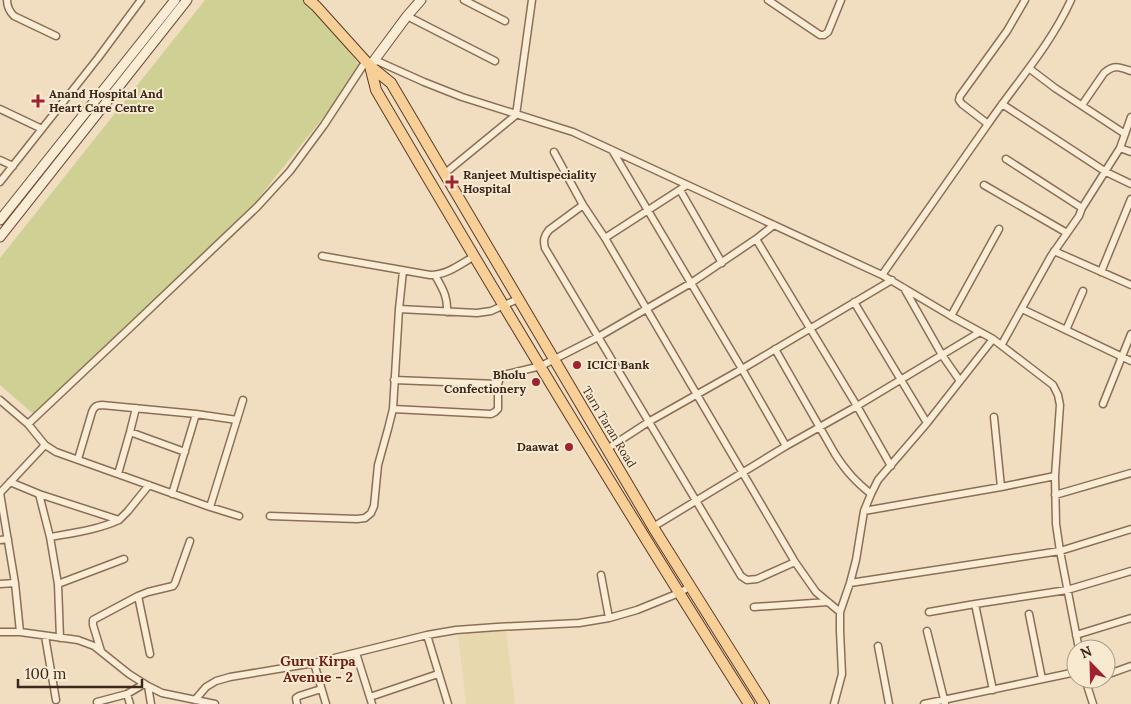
<svg xmlns="http://www.w3.org/2000/svg" width="1131" height="704" font-family="Lora,serif">
	<style>
		.farmland { fill: #e8d8ad }
		.green { fill: #cfd094 }
		.lines { fill: none; stroke-linecap: round; stroke-linejoin: round }
		.minor-casing { stroke: #8c6e57; stroke-width: 9 }
		.secondary-casing { stroke: #6e4f3a; stroke-width: 11 }
		.primary-casing { stroke: #5a3c2b; stroke-width: 12 }
		.minor { stroke: #fbecd5; stroke-width: 6 }
		.secondary { stroke: #fbecd5; stroke-width: 9 }
		.primary { stroke: #f8cf96; stroke-width: 10 }
		.poi-dot { fill: #a0222f; stroke: #f8e9d1; stroke-width: 2 }
		.labels { text-anchor: middle; stroke-width: 4; stroke-linejoin: round; paint-order: stroke }
		.poi-label { font-size: 12px; font-weight: bold; fill: #3b281c; stroke: #f8e9d1; text-anchor: start }
		.street-label { font-size: 12px; fill: #3b281c; stroke: #f8e9d1 }
		.neighbourhood-label { font-size: 14px; font-weight: bold; fill: #6b2118; stroke: #f8e9d1 }
	</style>
	<rect width="100%" height="100%" fill="#f1dec1"/>
	<path class="farmland" d="M506 630 515 704H466L458 635Z"/>
	<path class="green" d="M205 0H307L314 4 362 69 249 210 38 418 0 385V258Z"/>
	<g class="lines">
		<defs>
			<path id="minor" d="M7 0C7 7 9 11 14 16L56 36
				M464 0 505 21
				M768 0 820 35H824L828 32 841 0
				M407 16 495 61
				M375 60 424 82 462 97 573 132 882 275 951 316 993 339 1053 385 1058 395 1060 405 1055 476 1056 524 1060 551 1079 649
				M1030 69 1055 88 1125 134
				M1002 104 1106 172 1131 184
				M1082 105 1104 73C1114 64 1119 67 1131 71
				M0 109 42 129
				M988 124C1016 83 1050 46 1071 0
				M1120 148 1131 152
				M612 150 742 369 786 446
				M554 152 583 205 605 238 795 562 816 592 840 612
				M1006 159 1082 208
				M0 160 13 166
				M444 174 516 115 532 0
				M0 182 98 58 141 0
				M984 185 1067 233
				M680 190 722 263
				M583 205 549 230C544 236 543 240 545 248L741 576 747 580 757 579 795 562
				M605 238 687 185
				M756 239 857 406 891 466
				M1054 251 1131 285
				M322 256 430 275C447 275 459 265 473 257
				M1101 272 1131 199
				M435 275C442 288 448 296 447 312
				M882 275 988 124 962 104 959 100 960 96 1007 31 1025 0
				M904 288 942 355 960 381
				M854 302 927 423
				M399 309 403 271
				M1022 309 1131 361
				M951 316 999 229
				M1066 330 1083 291
				M1002 344 1051 256 1079 216 1082 208 1120 148 1131 117
				M775 349 835 454C846 471 855 481 871 494
				M394 380 498 384 500 378 503 375 541 366 598 337 691 283 756 239 774 225
				M0 400 28 424 45 445
				M1103 404 1131 334
				M393 409 491 414 495 412 498 409V384
				M196 414 237 420
				M994 417 1001 487
				M28 424 134 324 257 207 290 171 324 125 366 61
				M130 432 185 452
				M607 449 650 421 742 369 892 280
				M78 459 92 412C94 407 96 405 102 405L196 414 172 494
				M118 474 130 432 136 408
				M10 482 39 494 119 520 128 511 149 485
				M0 493 45 445 56 452 210 507 239 516
				M0 493 15 583 20 632
				M39 494 50 537C73 533 97 530 119 520
				M1055 495 1131 473
				M210 507 243 400
				M864 511 1001 487 1055 476
				M270 516 357 519 365 518 371 513 374 506 378 465 388 429 393 409 399 309 477 313 491 311 518 299
				M653 527 786 446 857 406 980 332
				M50 537 58 584 60 638
				M0 540 8 539
				M601 575 609 618
				M850 583 1060 551 1131 529
				M0 584 15 583
				M58 584 124 559
				M138 596 150 654
				M975 604 993 690
				M754 607 828 602
				M929 612 975 604 1067 590 1131 571
				M1029 614 1042 679
				M927 631 945 703
				M0 632H20L78 640 94 646 129 674 148 686 162 693 215 704
				M427 635 448 704
				M1076 635 1131 618
				M45 636 56 700
				M878 646 889 704
				M101 651 93 625V620L138 596 148 592 173 586 175 583 190 541
				M356 653 372 704
				M314 663 326 704
				M1106 675 1131 666
				M1085 679 1093 704
				M148 686 151 704
				M127 694 130 704
				M370 697 438 674
				M195 700 206 687 216 681 230 677 314 663 427 635 456 630 497 627 579 623 609 618 637 610 679 593 691 586
				M97 702 127 694 144 684
				M297 704 296 698 299 696 321 689
				M834 704 842 674 840 631V612L850 583 856 560 864 511 871 494 878 480 927 423 993 339
				M924 704 1076 672"/>
			<path id="secondary" d="M370 66 407 16 421 0
				M0 220 175 0
				M0 237 187 0"/>
			<path id="primary" d="M309 0 316 6 370 66 391 83 653 527 764 704
				M370 66 376 90C497 297 621 502 749 704"/>
		</defs>
		<use href="#minor" class="minor-casing"/>
		<use href="#secondary" class="secondary-casing"/>
		<use href="#primary" class="primary-casing"/>
		<use href="#minor" class="minor"/>
		<use href="#secondary" class="secondary"/>
		<use href="#primary" class="primary"/>
	</g>
	<g class="poi-dot">
		<path d="M35.5 93.5h5v5h5v5h-5v5h-5v-5h-5v-5h5z"/>
		<path d="M449.5 174.5h5v5h5v5h-5v5h-5v-5h-5v-5h5z"/>
		<circle cx="577" cy="365" r="5"/>
		<circle cx="536" cy="382" r="5"/>
		<circle cx="569" cy="447" r="5"/>
	</g>
	<g class="labels">
		<g class="poi-label">
			<text x="49" y="98">Anand Hospital And<tspan x="49" dy="14">Heart Care Centre</tspan></text>
			<text x="463" y="179">Ranjeet Multispeciality<tspan x="463" dy="14">Hospital</tspan></text>
			<text x="587" y="369">ICICI Bank</text>
			<text x="526" y="379" text-anchor="end">Bholu<tspan x="526" dy="14">Confectionery</tspan></text>
			<text x="559" y="451" text-anchor="end">Daawat</text>
		</g>
		<g class="street-label">
			<text transform="translate(609 427) rotate(59)" y="4">Tarn Taran Road</text>
		</g>
		<g class="neighbourhood-label">
			<text x="318" y="666">Guru Kirpa<tspan x="318" dy="16">Avenue - 2</tspan></text>
		</g>
	</g>
	<g transform="translate(1091 664) rotate(337)"><circle r="24" fill="#f8e9d1" stroke="#ac9c89"/>
	<path d="M0-4L9 19L0 12L-9 19Z" fill="#a0222f"/>
	<text y="-8" font-size="14" font-weight="bold" text-anchor="middle" fill="#3b281c">N</text>
	</g>
	<path d="M18 679v8h124v-8" fill="none" stroke="#3b281c" stroke-width="2.5"/>
	<text x="25" y="679" font-size="15" fill="#3b281c" stroke="#f8e9d1" stroke-width="4" paint-order="stroke">100 m</text>
</svg>
